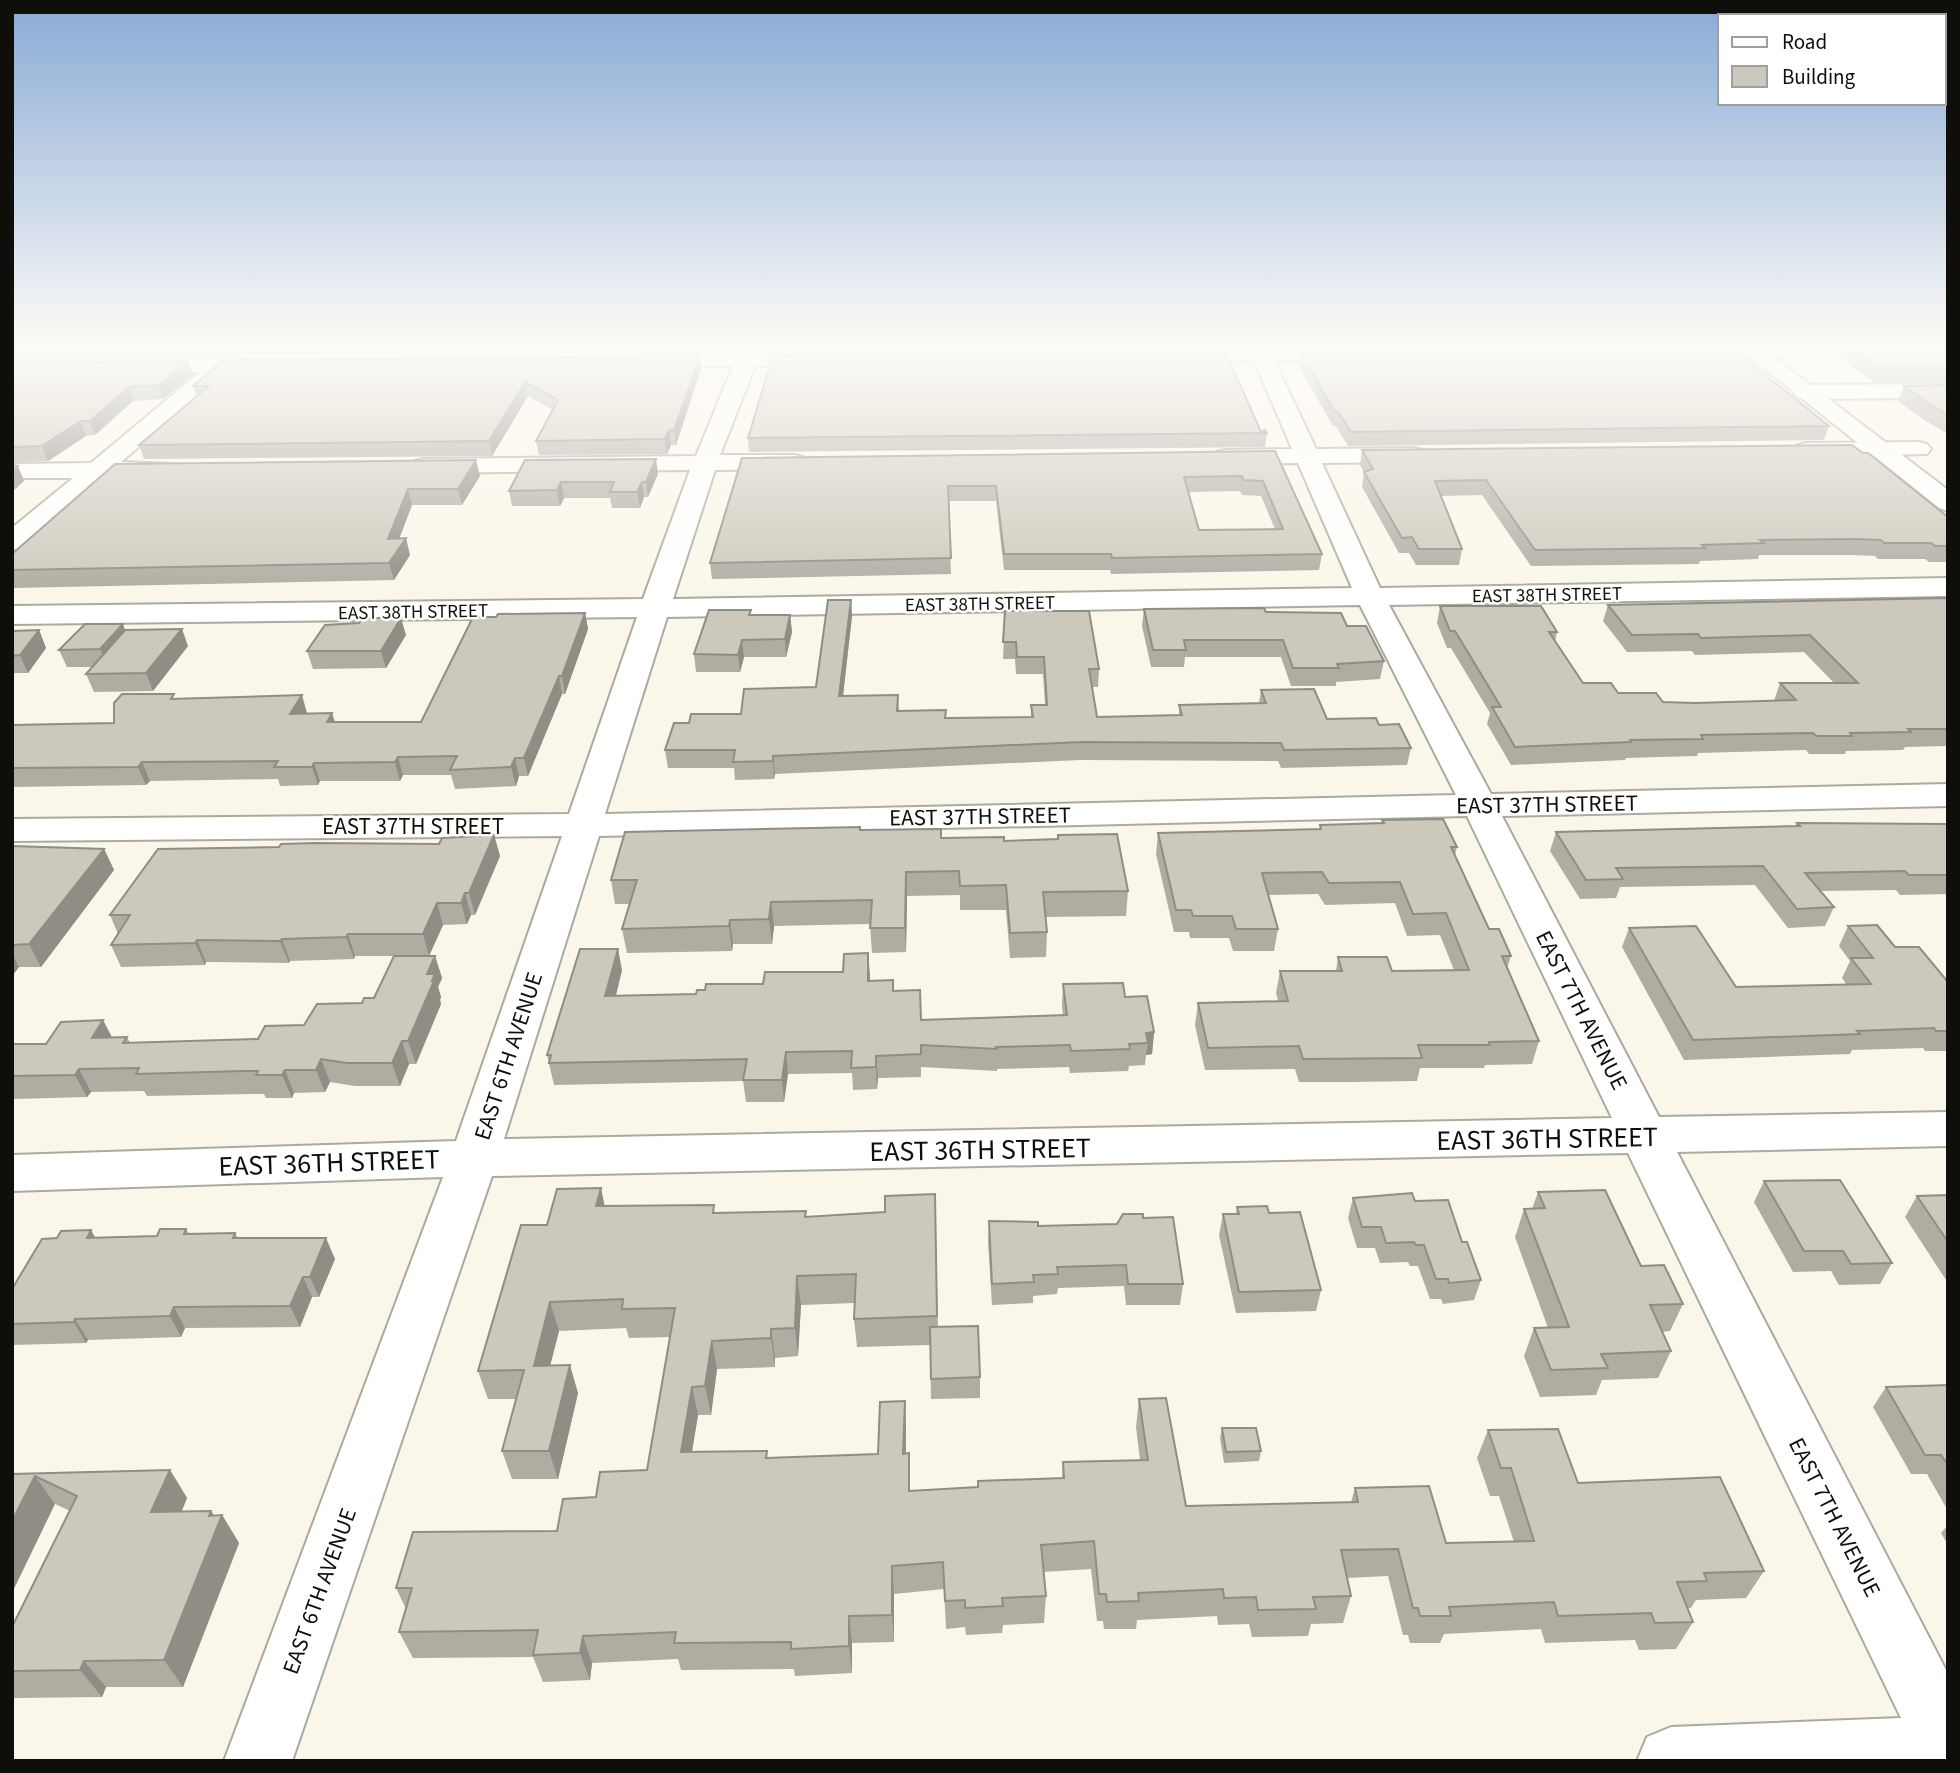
<svg xmlns="http://www.w3.org/2000/svg" width="1960" height="1773" font-family="'Source Sans 3',sans-serif">
	<style>
		.lines { fill: none; stroke-linecap: round; stroke-linejoin: round }
		.minor-casing { stroke: #acaa9e; stroke-width: 4 }
		.major-casing { stroke: #acaa9e; stroke-width: 4 }
		.minor { fill: #fff; fill-rule: evenodd }
		.major { fill: #fff; fill-rule: evenodd }
		.wall { fill: #afada2; fill-rule: evenodd }
		.shaded-wall { fill: #8f8d84 }
		.building { fill: #ccc9bc; stroke: #8f8d84; stroke-width: 2; fill-rule: evenodd }
		.labels { text-anchor: middle; stroke-width: 5; stroke-linejoin: round; paint-order: stroke }
		.far-street-label { font-size: 19px; fill: #0f0e0a; stroke: #fff }
		.street-label { font-size: 23px; fill: #0f0e0a; stroke: #fff }
		.near-street-label { font-size: 28px; fill: #0f0e0a; stroke: #fff }
	</style>
	<rect width="100%" height="100%" fill="#faf7ea"/>
	<g class="lines">
		<defs>
			<path id="minor" d="M741 349H761L760 353H822L829 355 833 359 829 363 822 365 755 366 720 455H794L803 457 806 462 803 467 794 469 715 470 673 599 1352 588 1298 463 1225 464 1216 462 1213 457 1216 452 1225 450 1292 449 1254 360 1173 361 1166 359 1163 355 1171 349H1359L1361 353 1358 357 1351 359 1274 360 1316 449 1414 448 1423 450 1426 455 1423 460 1414 462 1322 463 1380 588 1948 578V596L1389 605 1491 794 1948 784V806L1502 816 1659 1117 1948 1112V1146L1677 1152 1948 1674V1761H1637L1647 1737 1671 1727 1901 1718 1628 1153 492 1176 292 1761H224L443 1177 12 1191V1155L456 1141 562 836 12 841V819L569 814 637 617 12 624V606L643 599 690 470 424 473 415 471 412 466 415 461 424 459 696 456 733 366 648 367 641 365 637 361 641 357 648 355 739 354ZM1360 605 1456 795 605 814 667 617ZM1467 816 1612 1118 504 1139 599 836Z
				M1563 349H1795V350L1792 354 1785 356 1572 357 1565 355Z
				M227 354 237 359 276 361 280 365 276 369 226 372 121 462 170 464 173 469 170 474 104 477 22 548 12 550V528L73 478H12V464L91 463 200 372H137L129 371 126 366 129 361 215 359Z
				M1948 384V398L1805 399 1797 397 1794 392 1797 387 1805 385Z
				M1919 442 1927 444 1931 449 1927 454 1806 457 1798 455 1794 450 1798 445 1806 443Z"/>
			<path id="major" d="M1740 349H1763L1948 490V511L1939 508Z"/>
		</defs>
		<use href="#minor" class="minor-casing"/>
		<use href="#major" class="major-casing"/>
		<use href="#minor" class="minor"/>
		<use href="#major" class="major"/>
	</g>
	<path class="wall" d="M12 349H709L707 352 237 355 226 352 215 356 12 358Z
		M779 349H951L780 351Z
		M1646 349H1733L1829 426 1824 440 1348 446 1336 426H1333L1297 363 1299 350 1646 351Z
		M1829 349H1948V382H1873Z
		M700 356 701 369 676 445H671L667 454 539 455 536 441 553 410 528 396 492 456 144 459 139 445 196 396 193 386Z
		M12 362 193 375 163 399 133 401 95 435 86 436 48 461 12 462Z
		M1948 385V434L1923 419 1898 401 1904 386Z
		M1267 433 1265 447 749 452 748 438Z
		M1362 450 1948 517V562H1929L1925 559H1878L1875 556 1851 555H1759L1758 559 1700 561 1699 564 1531 566 1482 495 1441 496 1462 549 1459 565H1416L1409 553H1399L1362 487 1364 472 1360 465Z
		M1275 451 1322 554 1319 570 1111 574 1110 570H1004L996 501H948L951 574 712 579 710 563 742 458ZM1240 491 1242 495 1261 496 1275 529 1199 530 1188 492Z
		M525 460 658 474 648 497H644L640 508H612L610 498H564L560 506H512L509 491Z
		M480 476 462 505H412L399 538 410 555 394 580 12 588V554Z
		M1948 598V746L1905 747 1903 750 1846 751 1845 754H1809L1806 750 1698 753 1697 756 1626 758 1625 760 1511 765 1487 724 1490 713 1451 648H1447L1437 623 1440 606 1557 632 1555 641 1583 683 1618 693 1663 702 1695 703 1774 701 1780 683H1834L1804 652 1695 655 1692 651 1627 652 1603 621 1608 605Z
		M851 600 852 616 843 696 898 695 899 711 946 718 1031 717V705H1045L1043 674H1016L1015 659H1003L1005 611 1099 669 1098 687H1092L1097 717 1179 715V705L1259 703 1261 690 1327 719 1379 725 1411 748 1407 765 1281 768 1278 761 1080 760 775 774 774 779 735 780 734 768H668L665 750 689 723 741 714 816 687Z
		M1144 609 1266 612 1347 626 1384 661 1380 679 1336 682V686H1291L1281 657H1185L1184 667H1151L1142 626Z
		M751 610V615H790L792 632 786 657H744L740 672H696L694 654Z
		M585 613 588 629 565 694H562L528 776H519L516 786 455 789 451 775H403L400 781H320L318 785 280 786 278 779 150 781 146 785 12 787V725L114 723 176 698 307 713 335 722H421Z
		M39 630 46 648 28 673H12V631Z
		M125 630 188 646 153 691 94 692 86 674 93 667H67L59 650Z
		M406 635 386 668 313 669 307 651Z
		M1382 820 1457 847 1455 855 1489 929 1511 956 1507 968 1539 1041 1532 1064 1485 1065 1484 1068H1420L1417 1081 1351 1082H1299L1295 1069 1205 1070 1195 1025 1198 1003 1278 1001 1276 993 1280 971H1336L1338 957 1392 971 1454 970 1440 935 1407 936 1395 903 1325 905 1318 894 1268 895 1278 929 1274 951H1233L1229 938H1190L1189 932H1174L1156 854 1158 833 1320 829V825L1381 824Z
		M1797 823 1948 824V894L1900 895 1896 890 1821 891 1834 907 1825 926 1788 928 1755 885 1620 887 1616 898 1580 899 1550 851 1556 832 1795 826Z
		M860 830 941 838 1004 841 1057 839 1058 835 1128 891 1126 916 1045 917 1047 932 1046 957 1010 958 1006 910H960V895L907 896 906 952 872 953 870 924 774 926 772 944H733L732 951 627 953 622 929 629 904H615L611 880Z
		M494 835 500 856 475 915H471L467 924 443 925 429 956H355L354 959 290 961 289 963 206 962 205 965 121 967 111 945 118 934 110 915 439 844Z
		M12 846 104 849 114 870 41 967H19L12 976Z
		M1848 926 1895 947 1948 982V1051H1925L1923 1048 1852 1050 1850 1054 1684 1060 1622 947 1629 928 1736 987 1847 985 1842 978 1850 961 1839 946Z
		M868 953 870 981 894 991 921 1020 1063 1015 1062 1006 1063 984 1125 997 1154 1032 1152 1054 1146 1055 1145 1065 1129 1066 1128 1071 1070 1073 1069 1067 997 1069V1071L921 1067V1077L878 1078 877 1089 853 1090 852 1073 788 1074 784 1102H746L743 1081 554 1085 547 1055 622 970 616 996 696 994 705 990 763 984 843 972Z
		M435 956 442 978 438 987 441 997 440 1000 441 1004 416 1064H409L400 1086H355L330 1082 325 1092 294 1093 292 1098H266L264 1094H252L147 1096 144 1091 91 1092 87 1097 14 1099 12 1101V1044H46L127 1037 130 1043 258 1039 304 1025 374 998Z
		M1764 1181 1892 1263 1880 1284 1839 1285 1831 1271 1793 1272 1754 1202Z
		M1538 1192 1641 1266 1683 1304 1670 1331 1662 1332 1671 1351 1658 1378 1602 1380 1596 1395 1540 1397 1524 1356 1534 1328H1548L1515 1237 1524 1209H1532Z
		M935 1194 938 1327 980 1377V1398L931 1399 930 1345 857 1347 854 1319 855 1303 801 1305 798 1356 775 1358V1367L717 1369 711 1415H698L692 1452 768 1458 878 1454 905 1401 906 1429V1453L910 1491 978 1487V1481L1062 1478 1063 1462 1140 1460 1136 1427 1139 1399 1186 1506 1351 1502 1355 1488 1446 1543 1514 1542 1499 1496H1490L1477 1458 1488 1430 1578 1483 1764 1571 1746 1598 1696 1600 1691 1608H1687L1693 1622 1676 1649 1639 1650 1635 1640 1545 1643 1541 1629 1444 1634 1440 1643H1410L1408 1635H1403L1388 1576 1347 1578 1351 1596 1343 1623 1311 1624 1308 1636 1252 1637 1249 1624 1218 1625 1217 1616 1137 1620 1136 1629H1104L1103 1621H1097L1091 1569 1043 1572 1046 1596 1044 1623 1003 1625 1002 1633 966 1635 965 1627 946 1629 944 1589 894 1594V1642L852 1643V1673L795 1676 794 1669 681 1670 678 1659 592 1663 590 1680 543 1682 533 1657 413 1658 399 1632 406 1609 396 1588 557 1531 596 1497 647 1470 670 1337 629 1338 626 1328 559 1331 550 1365 578 1393 558 1479H512L502 1451 516 1399H488L478 1371 547 1225 605 1206 715 1213 806 1211V1217L885 1212Z
		M1948 1195V1283L1905 1217 1917 1196Z
		M1353 1198 1415 1201 1462 1242 1481 1280 1474 1300 1443 1304 1441 1299H1430L1418 1266H1410L1408 1262 1380 1263 1375 1248H1357L1348 1218Z
		M1237 1207 1269 1213 1321 1290 1316 1311 1236 1313 1219 1235 1223 1214H1236Z
		M1143 1218 1183 1284 1180 1305H1126L1124 1286 1058 1288 1057 1294 1033 1296V1303L992 1305 988 1242 989 1221 1038 1226 1117 1224Z
		M186 1229 189 1234 235 1233 238 1238 335 1259 319 1297H312L300 1327 185 1328 181 1337 88 1340 86 1343 12 1345V1289L95 1237 157 1236Z
		M1948 1385V1511L1927 1474H1911L1873 1407 1886 1387Z
		M1222 1428 1261 1451 1259 1461 1224 1463 1220 1438Z
		M170 1470 187 1498 182 1511H211L214 1516 222 1515 239 1543 183 1687H106L102 1697 14 1698 12 1695V1671L70 1511 55 1504 12 1474Z
		M1948 1525V1545L1941 1533Z"/>
	<path class="shaded-wall" d="M213 349H225L226 352 215 356Z
		M700 356 701 369 676 445 674 430Z
		M188 361 193 375 163 399 159 385Z
		M525 382 528 396 492 456 489 441Z
		M129 387 133 401 95 435 90 421Z
		M81 421 86 436 48 461 42 446Z
		M669 430 671 445 667 454 665 439Z
		M656 459 658 474 648 497 646 482Z
		M476 460 480 476 462 505 458 489Z
		M18 466 24 481 12 492V471Z
		M561 482 564 498 560 506 557 490Z
		M642 482 644 497 640 508 637 492Z
		M408 489 412 505 393 555 388 539Z
		M406 538 410 555 394 580 389 563Z
		M851 600 852 616 841 713 839 696Z
		M585 613 588 629 565 694 562 676Z
		M790 615 792 632 786 657 785 639Z
		M401 618 406 635 386 668 381 651Z
		M123 624 129 641 107 666 100 649Z
		M182 629 188 646 153 691 146 673Z
		M39 630 46 648 28 673 20 655Z
		M742 640 744 657 740 672 738 655Z
		M559 676 562 694 528 776 524 758Z
		M302 695 307 713 290 714Z
		M332 713 338 731 327 722Z
		M773 756 775 774 774 779 773 761Z
		M398 757 403 775 400 781 395 762Z
		M515 758 519 776 516 786 511 767Z
		M142 762 150 781 146 785 138 767Z
		M314 763 320 781 318 785 312 767Z
		M494 835 500 856 475 915 469 893Z
		M104 849 114 870 41 967 29 944Z
		M906 872 907 896 906 952 905 928Z
		M465 893 471 915 467 924 461 903Z
		M771 902 774 926 772 944 769 919Z
		M437 903 443 925 429 956 423 934Z
		M730 920 733 944 732 951 729 926Z
		M348 934 355 956 354 959 346 937Z
		M282 939 290 961 289 963 280 941Z
		M197 940 206 962 205 965 195 943Z
		M618 949 622 970 610 1018 605 996Z
		M868 953 870 975 869 1002 868 981Z
		M12 954 19 967 12 976Z
		M435 956 442 978 438 987 441 997 440 1000 441 1004 416 1064 408 1041 427 974Z
		M103 1020 115 1043 92 1038Z
		M1154 1032 1152 1054 1146 1055 1148 1043 1146 1033Z
		M402 1041 409 1064 400 1086 392 1063Z
		M786 1052 788 1074 784 1102 782 1080Z
		M876 1056 878 1078 877 1089 876 1067Z
		M321 1059 330 1082 325 1092 316 1070Z
		M79 1069 91 1092 87 1097 75 1075Z
		M285 1070 294 1093 292 1098 282 1075Z
		M601 1188 607 1217 596 1206Z
		M91 1230 103 1251 87 1238Z
		M326 1238 335 1259 319 1297 310 1277Z
		M797 1276 801 1305 798 1356 795 1328Z
		M303 1277 312 1297 300 1327 290 1306Z
		M550 1302 559 1331 543 1394 534 1366Z
		M174 1307 185 1328 181 1337 170 1316Z
		M75 1319 88 1340 86 1343 74 1322Z
		M771 1329 775 1358V1367L771 1338Z
		M712 1341 717 1369 711 1415 705 1386Z
		M570 1365 578 1393 558 1479 549 1451Z
		M692 1387 698 1415 687 1480 681 1452Z
		M905 1401 906 1429 905 1482 903 1454Z
		M170 1470 187 1498 169 1540 151 1512Z
		M35 1476 55 1504 12 1593V1521Z
		M211 1511 219 1523 222 1515 239 1543 183 1687 164 1660Z
		M892 1566 894 1594V1642L892 1615Z
		M849 1616 852 1643V1673L849 1646Z
		M583 1636 592 1663 590 1680 580 1653Z
		M84 1661 106 1687 102 1697 80 1670Z"/>
	<path class="building" d="M1391 349H1573L1575 351 1733 349 1829 426 1351 432 1338 412H1335L1299 350Z
		M1854 349H1948V367H1878Z
		M1225 351 1261 432 1265 430 1267 433 748 438 773 355Z
		M700 356 674 430H669L665 439 536 441 558 400 525 382 489 441 139 445 209 386H193L223 360Z
		M188 361 159 385 129 387 90 421H81L42 446 12 447V362Z
		M1948 385V415L1929 404 1904 386Z
		M1852 445 1863 453H1868L1948 517V546H1935L1931 543H1884L1881 540 1857 539 1760 540 1764 543 1702 545 1705 548 1535 550 1486 480 1435 481 1462 549H1419L1412 537 1402 538 1364 472 1373 469 1362 450Z
		M1275 451 1322 554 1112 558 1111 554H1004L996 486H948L951 558 710 563 742 458ZM1242 476 1243 480 1263 481 1283 529 1199 530 1184 477Z
		M656 459 646 482H642L637 492H610L614 482H561L557 490 509 491 525 460Z
		M476 460 458 489H408L388 539 406 538 389 563 12 570V554L115 464Z
		M12 465 18 466 12 471Z
		M1948 598V729H1908L1911 732 1850 733 1852 736H1816L1813 733 1701 735 1703 739 1630 740 1631 742 1515 747 1492 707H1501L1455 631H1450L1440 606H1541L1557 632H1549L1583 683H1611L1618 693H1656L1663 702 1695 703 1796 700 1780 683H1858L1810 635 1701 638 1698 634 1632 635 1608 605Z
		M828 600H851L839 696 898 695 897 711 946 710 945 718 1033 717 1031 705H1047L1044 657H1017L1016 642H1003L1005 611H1089L1099 669H1089L1097 717 1182 715 1179 705 1266 703 1261 690 1314 689 1327 719 1376 718 1379 725 1399 724 1411 748 1284 750 1281 743 1081 742 773 756V761L733 762 735 750H665L674 723H689L691 714H741L744 689 816 687Z
		M1264 608 1266 612 1341 613 1347 626H1366L1384 661 1337 664 1339 668H1293L1283 640H1184L1186 650H1153L1144 609Z
		M709 610H751L749 615H790L785 639 742 640 738 655 694 654Z
		M585 613 562 676H559L524 758H515L511 767 450 770 457 756 398 757 395 762 314 763 312 767H274L278 761 142 762 138 767 12 768V725L114 723V703L122 694H174L171 699 302 695 290 714 332 713 327 722H421L473 617H496L498 614Z
		M362 618H401L381 651H307L325 625 359 623Z
		M85 624H123L100 649 59 650Z
		M182 629 146 673 86 674 125 630Z
		M39 630 20 655 12 656V631Z
		M1443 819 1457 847H1451L1489 929H1499L1511 956H1502L1539 1041 1489 1042 1490 1045H1418L1422 1058 1303 1059 1299 1046 1208 1048 1198 1003 1288 1001 1280 971H1342L1338 957H1387L1392 971 1469 970 1446 913 1413 914 1400 882 1329 883 1322 872 1262 873 1278 929H1236L1232 916H1193L1191 910H1176L1158 833 1321 829 1320 825 1384 823 1382 820Z
		M1797 823 1948 824V875H1909L1905 871 1805 873 1834 907 1797 909 1763 866 1616 868 1623 879 1586 880 1556 832 1800 826Z
		M860 827V830L941 829V838L1004 837V841L1058 839V835L1117 834 1128 891 1043 892 1047 932 1010 933 1006 885 960 886 959 871 906 872 905 928H870L872 900 771 902 769 919 730 920 729 926 622 929 637 880H611L625 832Z
		M494 835 469 893H465L461 903H437L423 934H348L346 937 282 939 280 941 197 940 195 943 111 945 130 915H110L158 849 279 847 281 844 316 843 439 844 442 838Z
		M12 846 104 849 29 944 12 945Z
		M1877 925 1895 947H1919L1948 982V1031H1936L1934 1028 1857 1031 1860 1034 1693 1040 1629 928 1696 926 1736 987 1871 984 1851 958H1873L1848 926Z
		M580 949H618L605 996 696 994 697 990H705L706 984H763L765 972H843L844 954 868 953V981L893 980V991L920 990 921 1020 1067 1015 1063 984 1123 983 1125 997 1147 996 1154 1032 1146 1033 1148 1043 1129 1044 1130 1049 1071 1051 1070 1045 996 1047 997 1049 921 1045V1054L876 1056V1067L851 1068 852 1051 786 1052 782 1080H743L747 1059 549 1063 551 1055H547Z
		M394 956H435L427 974H435L432 981H434L408 1041H402L392 1063H347L321 1059 316 1070H285L282 1075H256L258 1071H243L136 1074 139 1068 79 1069 75 1075 12 1076V1044H46L61 1022 103 1020 92 1038 127 1037 123 1043 258 1039 265 1026 304 1025 317 1004 362 1003 364 998H374Z
		M1840 1180 1892 1263 1851 1264 1843 1251H1804L1764 1181Z
		M601 1188 596 1206 714 1205 713 1213 806 1211 805 1217 885 1212V1196L935 1194 937 1316 854 1319 856 1274 797 1276 795 1328 771 1329V1338L712 1341 705 1386 692 1387 681 1452 767 1451 766 1458 878 1454 880 1402 905 1401 903 1454 909 1453V1491L978 1487V1481L1064 1478 1063 1462 1148 1460 1139 1399 1166 1398 1186 1506 1358 1502 1355 1488 1429 1486 1446 1543 1534 1541 1511 1468H1501L1488 1430 1558 1429 1578 1483 1720 1477 1764 1571 1704 1573 1707 1581 1677 1582 1693 1622 1655 1623 1651 1613 1558 1616 1554 1602 1449 1607 1451 1616H1420L1418 1608H1413L1398 1549 1341 1550 1351 1596 1313 1597 1316 1609 1258 1610 1256 1597 1224 1598 1223 1589 1138 1593 1139 1601 1107 1602 1106 1594H1099L1094 1541 1041 1545 1046 1596 1002 1598 1003 1606 965 1608V1600L945 1601 943 1562 892 1566V1615L849 1616V1646L791 1649V1642L674 1643 676 1632 583 1636 580 1653 533 1655 538 1630 399 1632 412 1588H396L413 1532 557 1531 563 1499 596 1497 600 1472 647 1470 675 1308 622 1309 623 1299 550 1302 534 1366 570 1365 549 1451H502L524 1370 478 1371 521 1225H547L557 1189Z
		M1605 1190 1641 1266 1664 1265 1683 1304 1650 1305 1671 1351 1601 1354 1608 1368 1551 1370 1534 1328 1569 1327 1524 1209 1545 1208 1538 1192Z
		M1412 1193 1415 1201 1448 1200 1462 1242H1467L1481 1280 1449 1283 1448 1279H1436L1424 1245H1416L1414 1242 1386 1243 1381 1227H1362L1353 1198Z
		M1948 1195V1242L1917 1196Z
		M1267 1206 1269 1213 1300 1212 1321 1290 1239 1292 1223 1214H1239L1237 1207Z
		M1123 1214H1143V1218L1173 1217 1183 1284H1128L1126 1265 1057 1267 1058 1274 1033 1275 1034 1282 992 1284 989 1221 1038 1222V1226L1117 1224Z
		M160 1229H186L184 1234 235 1233 233 1238H326L310 1277H303L290 1306 174 1307 170 1316 75 1319 74 1322 12 1324V1289L42 1239 57 1238 61 1231 91 1230 87 1238 157 1236Z
		M978 1326 980 1377 931 1379 930 1327Z
		M1948 1385V1465L1941 1455H1925L1886 1387Z
		M1222 1428H1256L1261 1451 1226 1452Z
		M170 1470 151 1512 211 1511 209 1516 222 1515 164 1660 84 1661 80 1670 12 1671V1627L77 1496 35 1476 12 1521V1474Z"/>
	<linearGradient id="sky" x2="0" y2="1"><stop stop-color="#89aad6"/><stop offset="0.58" stop-color="#fdfbf6"/><stop offset="1" stop-color="#fdfbf6" stop-opacity="0"/></linearGradient>
	<rect width="1960" height="598" fill="url(#sky)"/>
	<g class="labels">
		<g class="far-street-label">
			<text transform="translate(1547 594) rotate(-1)" y="7">EAST 38TH STREET</text>
			<text transform="translate(980 603) rotate(-1)" y="7">EAST 38TH STREET</text>
			<text transform="translate(413 611) rotate(-1)" y="7">EAST 38TH STREET</text>
		</g>
		<g class="street-label">
			<text transform="translate(1547 804) rotate(-1)" y="8">EAST 37TH STREET</text>
			<text transform="translate(980 816) rotate(-1)" y="8">EAST 37TH STREET</text>
			<text x="413" y="834">EAST 37TH STREET</text>
			<text transform="translate(1582 1010) rotate(63)" y="8">EAST 7TH AVENUE</text>
			<text transform="translate(508 1056) rotate(-72)" y="8">EAST 6TH AVENUE</text>
			<text transform="translate(1835 1517) rotate(63)" y="8">EAST 7TH AVENUE</text>
			<text transform="translate(319 1591) rotate(-70)" y="8">EAST 6TH AVENUE</text>
		</g>
		<g class="near-street-label">
			<text transform="translate(1547 1138) rotate(-1)" y="10">EAST 36TH STREET</text>
			<text transform="translate(980 1149) rotate(-1)" y="10">EAST 36TH STREET</text>
			<text transform="translate(329 1162) rotate(-2)" y="10">EAST 36TH STREET</text>
		</g>
	</g>
	<rect width="1960" height="1773" fill="none" stroke="#0f0e0a" stroke-width="28"/>
	<rect x="1718" y="14" width="228" height="91" fill="#ffffff" stroke="#9f9f9d" stroke-width="2"/>
	<rect x="1732" y="37" width="35" height="10" fill="#ffffff" stroke="#9f9f9d" stroke-width="2"/>
	<text x="1782" y="49" font-size="21" fill="#0f0e0a">Road</text>
	<rect x="1732" y="66" width="35" height="21" fill="#ccc9bc" stroke="#9f9f9d" stroke-width="2"/>
	<text x="1782" y="84" font-size="21" fill="#0f0e0a">Building</text>
</svg>
